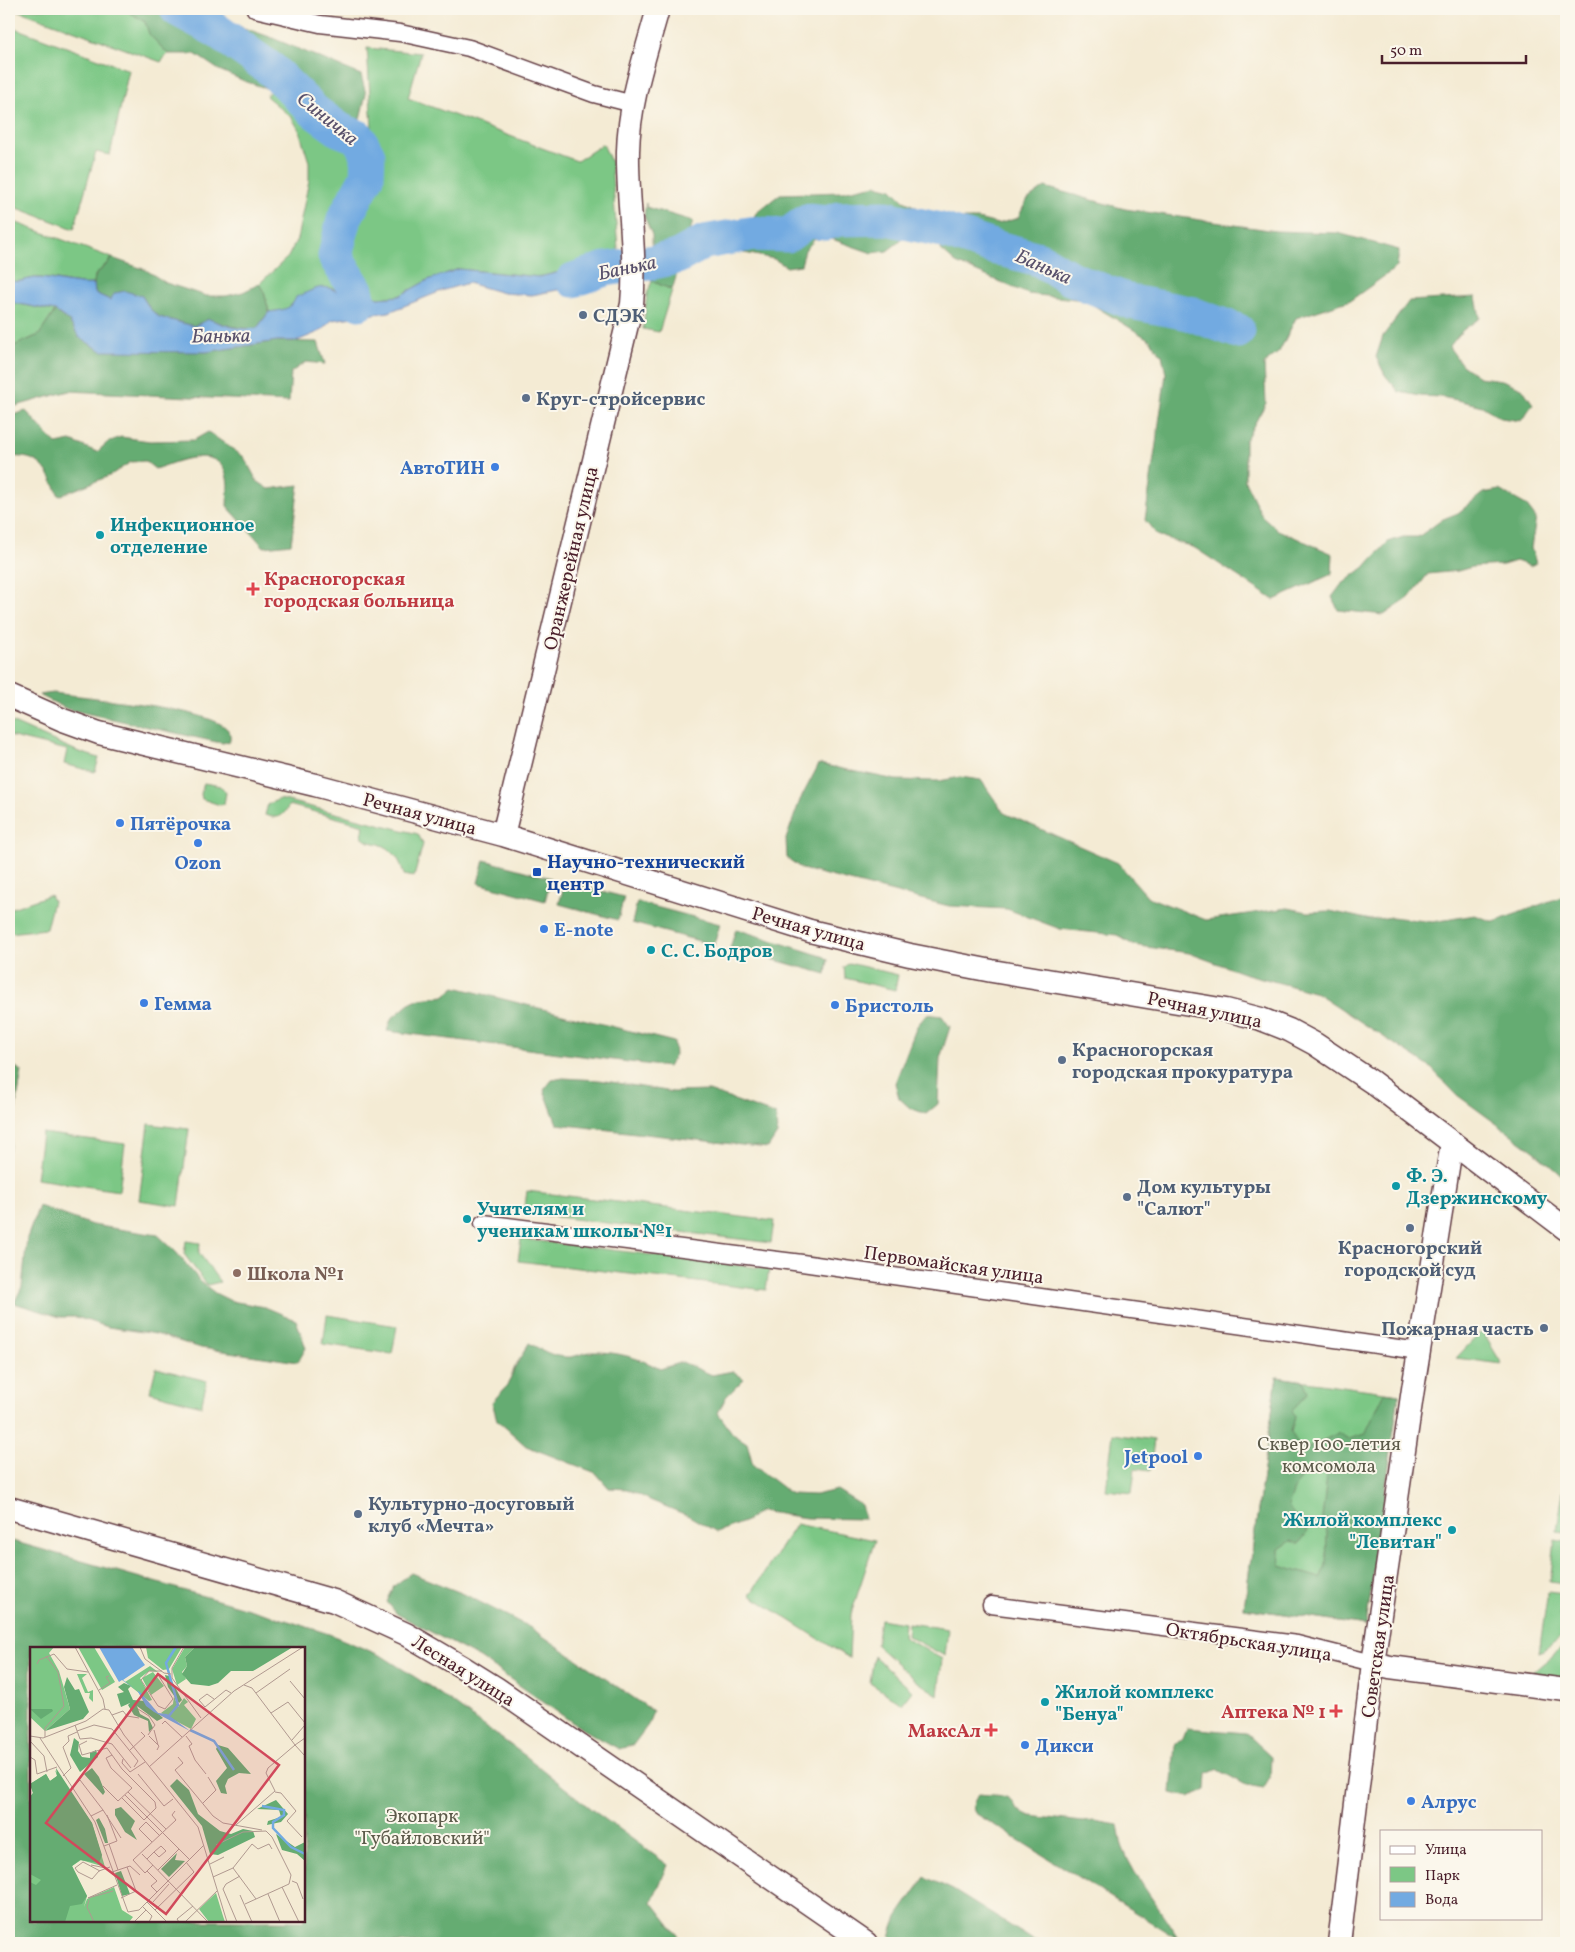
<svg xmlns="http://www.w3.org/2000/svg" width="1575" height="1952" font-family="Vollkorn,serif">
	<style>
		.green { fill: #7cc785; stroke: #637358 }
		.forest { fill: #65ac72; stroke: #58664e; fill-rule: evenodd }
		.water { fill: #72aae1; stroke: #5e6486 }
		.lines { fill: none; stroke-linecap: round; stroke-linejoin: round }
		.river { stroke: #72aae1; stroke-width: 35 }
		.street-casing { stroke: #643e44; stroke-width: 19 }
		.secondary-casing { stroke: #643e44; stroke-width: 25 }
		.street { stroke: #fff; stroke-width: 16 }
		.secondary { stroke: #fff; stroke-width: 22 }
		.service-dot { fill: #5c6f8a; stroke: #fbf7ec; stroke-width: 2 }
		.shop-dot { fill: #3f7fe0; stroke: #fbf7ec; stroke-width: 2 }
		.culture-dot { fill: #0f9aa8; stroke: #fbf7ec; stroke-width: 2 }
		.health-dot { fill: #e0444e; stroke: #fbf7ec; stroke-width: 2 }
		.transit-dot { fill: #1a4fb4; stroke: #fbf7ec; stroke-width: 2 }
		.education-dot { fill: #8d6e63; stroke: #fbf7ec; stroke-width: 2 }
		.labels { text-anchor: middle; stroke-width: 4; stroke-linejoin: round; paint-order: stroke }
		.service-label { font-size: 19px; font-weight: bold; fill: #4e5e75; stroke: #fbf7ec; text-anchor: start }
		.shop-label { font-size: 19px; font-weight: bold; fill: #366cbe; stroke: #fbf7ec; text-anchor: start }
		.culture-label { font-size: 19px; font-weight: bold; fill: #0d838f; stroke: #fbf7ec; text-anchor: start }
		.street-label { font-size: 19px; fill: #4a1f2b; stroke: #fbf7ec }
		.health-label { font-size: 19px; font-weight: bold; fill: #be3a42; stroke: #fbf7ec; text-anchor: end }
		.transit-label { font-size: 19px; font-weight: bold; fill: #164399; stroke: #fbf7ec; text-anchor: start }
		.education-label { font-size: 19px; font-weight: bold; fill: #785e54; stroke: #fbf7ec; text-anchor: start }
		.park-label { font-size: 19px; fill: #5c5a4a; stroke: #fbf7ec }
		.water-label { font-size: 20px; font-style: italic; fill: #58506b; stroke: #fbf7ec }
		.inset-river { fill: none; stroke: #72aae1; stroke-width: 2.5 }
		.inset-road { fill: none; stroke: #b09990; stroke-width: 1 }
		.view { fill: #d1495b; fill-opacity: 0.15; stroke: #d1495b; stroke-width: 2.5 }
		.inset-edge { fill: none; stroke: #4a1f2b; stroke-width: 2.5 }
	</style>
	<rect width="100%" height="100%" fill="#fbf7ec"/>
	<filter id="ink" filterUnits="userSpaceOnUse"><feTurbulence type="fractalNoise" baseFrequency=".02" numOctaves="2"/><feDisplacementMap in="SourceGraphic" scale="10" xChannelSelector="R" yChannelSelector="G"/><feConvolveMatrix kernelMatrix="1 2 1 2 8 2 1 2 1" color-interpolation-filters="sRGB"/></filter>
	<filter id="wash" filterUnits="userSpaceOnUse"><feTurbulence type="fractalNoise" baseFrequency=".0096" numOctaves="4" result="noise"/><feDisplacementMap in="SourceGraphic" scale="20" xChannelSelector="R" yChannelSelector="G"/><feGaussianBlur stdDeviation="1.12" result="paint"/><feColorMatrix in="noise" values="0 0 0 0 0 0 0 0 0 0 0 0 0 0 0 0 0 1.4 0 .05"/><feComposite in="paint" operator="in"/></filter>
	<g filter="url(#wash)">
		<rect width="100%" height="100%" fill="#f4ebd4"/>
		<path class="green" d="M14 9H124L145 22 150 34 168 54 161 62Z
			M9 26 129 70 110 155 96 152 74 229 9 205Z
			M367 48 421 53 408 98 577 161 603 144 611 162 619 261 589 265 539 277 459 269 428 280 399 296 379 298 352 290 342 296 333 288 285 310 269 312 264 292 259 284 288 257 297 239 309 180V162L299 130 292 118 266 96 270 91 302 100 340 130 358 137 368 155 367 177 344 218 335 256 355 288 350 263 351 228 371 187 373 145Z
			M9 220 112 258 95 275 94 284C74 286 55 277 35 278 25 279 19 284 9 280Z
			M652 281 672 290 659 332 643 329 647 294Z
			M9 302 55 311 39 335 9 348Z
			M9 721 79 752 99 758 95 772 64 764 67 750 9 736Z
			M204 783 221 786 226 793 224 804 220 805 202 799 201 794Z
			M280 799 418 834 423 844 414 877 404 875C401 861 393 848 379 844 372 842 366 843 362 836L364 825 289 805C283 818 277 819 265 815L268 804Z
			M50 895 53 901 46 929 9 933V909Z
			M849 963 898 975 895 990 845 978 844 967Z
			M149 1124 189 1129 179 1206 139 1200Z
			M42 1133 125 1144 119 1191 36 1179Z
			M527 1191 774 1221 771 1243 524 1213Z
			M521 1239 769 1269 766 1290 518 1261Z
			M186 1241 200 1243 199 1253 220 1282 207 1285 184 1254Z
			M327 1315 397 1326 392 1354 323 1344Z
			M1482 1331 1502 1364 1456 1358Z
			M156 1368 207 1381 201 1406 150 1392Z
			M1277 1377 1399 1394 1366 1626 1244 1608Z
			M1113 1434 1154 1440 1150 1471 1135 1469 1132 1493 1106 1490Z
			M1566 1472V1532L1557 1531Z
			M796 1524 875 1540 851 1614 849 1658 750 1595Z
			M1555 1540 1566 1542 1565 1584 1550 1582Z
			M1548 1592 1563 1594 1560 1615 1566 1623V1633L1542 1652H1539Z
			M880 1619 904 1623 903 1637 942 1659 938 1695 918 1682 876 1645Z
			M908 1623 948 1629 945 1656 907 1636Z
			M1566 1645V1678L1530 1674Z
			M874 1656 912 1691 902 1704 870 1683Z"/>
		<path class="forest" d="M124 9H199L224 21 270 37 361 75 366 94 360 119 342 118 302 100 244 81 219 70 195 54H168L149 34 145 22Z
			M876 185 892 189 904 201 918 208 899 242 887 251 872 253 829 238 815 239 805 250 801 265 787 267 774 259 730 250 736 236 749 227 756 213 780 194 842 192Z
			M1045 187 1125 209 1276 231 1338 233 1399 250 1397 267 1351 300 1296 318 1279 352 1264 364 1266 403 1245 441V481L1262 516 1278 530 1333 554 1332 574 1274 600 1195 548 1157 535 1145 520 1166 374 1162 355 1150 340 1085 300 1028 294 956 263 941 250 945 219H978L998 224 1018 218 1027 200Z
			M646 203V207L693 221 672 290 652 281V235L644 216Z
			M112 258 146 270 166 283 206 296H226L243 292 259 284 264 292 269 312 257 328C240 330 225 325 209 319L194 326 159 317 150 309 142 296 110 300 95 293C91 269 101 274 112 258Z
			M1476 297 1480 318 1463 330 1449 347 1462 365 1479 377 1502 380 1522 388 1533 404 1521 421 1501 418 1482 406 1462 401 1441 397 1420 396 1399 392 1385 375 1376 357 1383 336 1409 301Z
			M55 311 69 321 80 338 206 352 277 341 318 342 325 364 306 362 291 372 289 402 69 391 9 408V348L39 335Z
			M26 411 56 444 71 441 97 452 108 442 121 437 150 441 194 440 208 432 244 457 257 481 269 489 299 485 291 544 264 547 227 506C227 497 229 486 227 478 219 442 177 462 155 469L145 461 131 462 109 476 59 496C48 470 41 454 9 457V416Z
			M1499 490 1526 505 1536 518 1531 548 1536 563 1530 566 1516 561 1503 565 1472 567 1458 571 1428 574 1409 598 1384 615 1338 610 1332 597 1341 585 1367 565 1388 542 1403 537H1418L1443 519 1458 513 1483 493Z
			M53 693C84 697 212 708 228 730 231 734 230 737 230 741L223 743 216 742 67 709 39 695Z
			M819 764 896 780 939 781 960 777 981 780 1004 813 1118 863 1148 897 1206 920 1288 908 1308 912 1330 911 1371 920 1392 917 1433 922 1475 915 1494 922 1566 895V1175L1563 1176 1534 1151 1457 1095 1431 1068 1317 993 1243 973 1189 953 1133 945 1117 935 1060 929 1007 909 949 906 802 869 787 858 786 839 800 800Z
			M484 860 551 878 545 901 478 883Z
			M565 882 624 897 618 920 559 904Z
			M637 902 720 924 714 945 632 923Z
			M736 929 825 957 828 960 826 974 730 948Z
			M455 987 674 1042 675 1055 668 1067 387 1031 391 1019 409 1004 420 999 444 996Z
			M927 1014 942 1016 950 1027 940 1058 938 1104 926 1114 910 1108 899 1098 895 1083 917 1026Z
			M9 1063 22 1071 9 1151Z
			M563 1078 599 1080 673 1092 709 1091 776 1115 777 1134 768 1148 557 1124 544 1090 552 1080Z
			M39 1206 92 1225 158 1235 176 1252 201 1282 215 1293 231 1301 265 1307 296 1320 306 1348 298 1362 201 1348 156 1334 108 1327 76 1317H60L14 1303 22 1287 27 1238Z
			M529 1343C540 1349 553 1357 566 1357 575 1358 583 1352 592 1352 614 1351 641 1358 660 1369L682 1362 712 1375 733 1371 744 1379 726 1397 718 1413 733 1434 747 1443 753 1465 791 1494 815 1495 837 1490 861 1505 865 1519 806 1518 760 1511 746 1521 717 1532 689 1516 652 1501 627 1489 609 1488 596 1473 526 1446 497 1420 492 1402 507 1386 515 1367Z
			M1277 1377 1304 1381 1308 1393 1292 1410 1295 1417 1291 1432 1299 1446 1308 1448 1338 1433 1349 1439 1365 1434 1385 1392 1399 1394 1366 1626 1244 1608ZM1319 1464 1325 1468 1327 1477 1322 1518 1327 1534 1326 1565 1320 1578 1280 1566 1279 1549 1291 1541 1299 1544 1308 1531 1288 1507C1295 1486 1298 1474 1319 1464Z
			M9 1540 276 1617 329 1634 382 1656 429 1686 527 1757 591 1809 668 1865 652 1902 684 1943H9ZM31 1648H304V1921H31Z
			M411 1573 464 1594 531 1628 653 1711 648 1725 633 1745 619 1749 579 1727 480 1658 397 1614 387 1602 394 1586Z
			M1187 1728 1246 1733 1271 1756 1270 1778 1264 1788 1246 1785 1217 1769 1207 1773 1206 1790 1189 1797 1171 1793 1175 1745 1183 1738Z
			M979 1794C994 1796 1012 1792 1016 1809L1030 1816 1083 1822 1095 1821 1118 1825C1120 1833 1120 1841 1123 1848 1135 1880 1162 1909 1178 1939L975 1813C971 1806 974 1801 979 1794Z
			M925 1877 953 1890 1038 1943H900L890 1936 897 1917Z"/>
		<path class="water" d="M619 261V278L532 295 503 293 468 283 444 290 389 312 332 320 321 331 297 341H277L206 352 102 351 80 338 69 321 55 311 9 302V280C19 284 25 279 35 278 55 278 74 286 94 284L95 293 110 300 115 293 125 291 142 296 150 309 159 317 194 326 209 319C225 325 240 331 257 328L269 312C282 310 291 310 296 297 316 289 324 281 342 295L352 290H356L379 298 399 296 428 280 459 269 539 277 589 265Z"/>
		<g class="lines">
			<path class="river" d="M177 9 216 30 272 70 315 112 340 130 358 137 368 155 367 177 344 219 335 256 356 290 359 303
				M573 280 605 269 654 262 677 257 704 242 750 234 788 235 807 221 827 223 839 219 886 218 941 230 993 247 1039 259 1070 278 1131 302 1189 313 1238 331"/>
		</g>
	</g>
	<g filter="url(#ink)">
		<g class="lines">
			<defs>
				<path id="street" d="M255 9 320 24 400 33 469 48 594 94 633 104
					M483 1223 802 1263 1419 1351
					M991 1605 1297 1644 1373 1663"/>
				<path id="secondary" d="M9 696 63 720 99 733 315 785 503 835 810 931 910 955 992 971 1226 1010 1261 1019 1289 1030 1315 1044 1372 1082 1566 1229
					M503 835 632 304C637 253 627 202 628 151 629 102 645 56 658 9
					M9 1508 334 1601 406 1634 464 1668 496 1688 866 1943
					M1373 1663 1390 1667 1566 1690
					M1339 1943 1373 1663 1413 1389 1452 1142"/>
			</defs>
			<use href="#street" class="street-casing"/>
			<use href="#secondary" class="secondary-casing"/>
			<use href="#street" class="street"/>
			<use href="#secondary" class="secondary"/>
		</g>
	</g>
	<g class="service-dot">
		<circle cx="583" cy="315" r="5"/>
		<circle cx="526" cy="398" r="5"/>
		<circle cx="1062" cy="1060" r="5"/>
		<circle cx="1127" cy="1197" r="5"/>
		<circle cx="1410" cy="1228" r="5"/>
		<circle cx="1544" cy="1328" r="5"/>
		<circle cx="358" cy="1514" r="5"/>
	</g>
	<g class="shop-dot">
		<circle cx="495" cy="467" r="5"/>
		<circle cx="120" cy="823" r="5"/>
		<circle cx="198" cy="843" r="5"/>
		<circle cx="544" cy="929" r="5"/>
		<circle cx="144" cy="1003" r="5"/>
		<circle cx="835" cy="1005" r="5"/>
		<circle cx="1198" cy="1456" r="5"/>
		<circle cx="1025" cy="1745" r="5"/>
		<circle cx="1411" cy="1801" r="5"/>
	</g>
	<g class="culture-dot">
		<circle cx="100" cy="535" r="5"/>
		<circle cx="651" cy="950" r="5"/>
		<circle cx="1396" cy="1186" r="5"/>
		<circle cx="467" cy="1219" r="5"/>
		<circle cx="1452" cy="1530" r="5"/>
		<circle cx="1045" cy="1702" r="5"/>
	</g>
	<g class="health-dot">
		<path d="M250.5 581.5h5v5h5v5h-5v5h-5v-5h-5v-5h5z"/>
		<path d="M1333.5 1703.5h5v5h5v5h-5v5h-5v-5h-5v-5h5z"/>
		<path d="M988.5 1722.5h5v5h5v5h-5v5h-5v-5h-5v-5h5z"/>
	</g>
	<rect class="transit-dot" x="532" y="867" width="10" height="10" rx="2.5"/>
	<circle class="education-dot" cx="237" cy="1273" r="5"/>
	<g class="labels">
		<g class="service-label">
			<text x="593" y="322">СДЭК</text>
			<text x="536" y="405">Круг-стройсервис</text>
			<text x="1072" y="1056">Красногорская<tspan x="1072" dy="22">городская прокуратура</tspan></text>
			<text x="1137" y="1193">Дом культуры<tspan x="1137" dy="22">"Салют"</tspan></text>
			<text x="1410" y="1254" text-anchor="middle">Красногорский<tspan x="1410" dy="22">городской суд</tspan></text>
			<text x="1534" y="1335" text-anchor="end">Пожарная часть</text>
			<text x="368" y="1510">Культурно-досуговый<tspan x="368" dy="22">клуб «Мечта»</tspan></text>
		</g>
		<g class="shop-label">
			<text x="485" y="474" text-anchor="end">АвтоТИН</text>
			<text x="130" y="830">Пятёрочка</text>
			<text x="198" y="869" text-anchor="middle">Ozon</text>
			<text x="554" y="936">E-note</text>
			<text x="154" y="1010">Гемма</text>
			<text x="845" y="1012">Бристоль</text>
			<text x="1188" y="1463" text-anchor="end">Jetpool</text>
			<text x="1035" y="1752">Дикси</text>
			<text x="1421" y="1808">Алрус</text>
		</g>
		<g class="culture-label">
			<text x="110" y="531">Инфекционное<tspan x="110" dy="22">отделение</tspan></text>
			<text x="661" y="957">С. С. Бодров</text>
			<text x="1406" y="1182">Ф. Э.<tspan x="1406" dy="22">Дзержинскому</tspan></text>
			<text x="477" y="1215">Учителям и<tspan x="477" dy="22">ученикам школы №1</tspan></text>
			<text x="1442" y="1526" text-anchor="end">Жилой комплекс<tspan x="1442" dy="22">"Левитан"</tspan></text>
			<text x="1055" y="1698">Жилой комплекс<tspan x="1055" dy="22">"Бенуа"</tspan></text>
		</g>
		<g class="street-label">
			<text transform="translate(570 558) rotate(-77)" y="7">Оранжерейная улица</text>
			<text transform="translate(420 813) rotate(15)" y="7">Речная улица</text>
			<text transform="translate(809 928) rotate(16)" y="7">Речная улица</text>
			<text transform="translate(1205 1009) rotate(12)" y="7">Речная улица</text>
			<text transform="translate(954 1264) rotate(8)" y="7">Первомайская улица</text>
			<text transform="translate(1249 1641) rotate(9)" y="7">Октябрьская улица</text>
			<text transform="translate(1377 1646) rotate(-82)" y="7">Советская улица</text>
			<text transform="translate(464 1670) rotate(32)" y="7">Лесная улица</text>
		</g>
		<g class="health-label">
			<text x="264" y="585" text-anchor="start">Красногорская<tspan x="264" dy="22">городская больница</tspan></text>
			<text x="1326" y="1718">Аптека № 1</text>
			<text x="981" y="1737">МаксАл</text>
		</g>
		<g class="transit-label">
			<text x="547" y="868">Научно-технический<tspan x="547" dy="22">центр</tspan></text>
		</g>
		<g class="education-label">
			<text x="247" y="1280">Школа №1</text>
		</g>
		<g class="park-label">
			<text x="1329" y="1450">Сквер 100-летия<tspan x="1329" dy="22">комсомола</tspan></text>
			<text x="422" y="1822">Экопарк<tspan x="422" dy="22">"Губайловский"</tspan></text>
		</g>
		<g class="water-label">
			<text transform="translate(328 118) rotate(39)" y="7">Синичка</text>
			<text transform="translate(1044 266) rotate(24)" y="7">Банька</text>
			<text transform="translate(627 267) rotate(-12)" y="7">Банька</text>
			<text transform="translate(221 335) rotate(-1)" y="7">Банька</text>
		</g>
	</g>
	<g transform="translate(30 1647)">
		<rect width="275" height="275" fill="#f4ebd4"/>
		<path d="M0 0H24L19 6 29 24 40 62 15 84 0 70ZM48 0H64L85 35 72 43ZM116 0H152L139 22 133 23 118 11ZM155 0H165L155 10 157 19 152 25 156 32 147 38 142 22ZM120 19 128 25 119 24 110 31 122 53 119 54 95 35ZM123 25 134 39 121 48 112 31ZM47 27H57L52 31 58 45 63 43V55L59 51 60 46H55ZM144 49 148 60 154 51 158 55 154 58 166 72 161 82 131 66 143 57ZM25 123 62 176 75 220 51 213 42 219 57 249 54 260 57 252 84 240 92 263 103 270 99 275H0V150L3 146 0 137 16 127 20 134 27 129ZM186 246 193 269 195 275H179L169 262Z" fill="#7cc785"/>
		<path d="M165 0H263L223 24H201L188 36 179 39 161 37 152 27 157 19 155 10ZM135 28 139 29 152 53 149 56 138 40ZM37 30 45 43 49 42 59 65 53 72 15 84 40 62 34 40ZM94 36 101 39 98 42 103 53 115 54 133 71 127 74 107 59 110 67 119 72 123 81 119 85 118 74 104 68 98 58 100 56 91 60 87 47 94 45 88 40ZM0 62H22L23 64 11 72ZM44 91 49 95 48 104 52 110 60 111V106L66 103 68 110 50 125 40 108ZM188 98 198 101 221 127 209 126 198 132 195 139 197 147 191 146 186 134 197 121 186 102ZM26 121 62 176 72 208 69 216 50 213 42 219 57 249 52 257 40 259 35 275H0V235L6 238 11 233 0 227V150L3 146 0 137 16 127 20 134 27 129ZM62 121 69 130 75 145 73 148 54 127ZM147 132 159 143 168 167 190 184 201 187 213 182 223 184 225 190 188 208 180 207 172 179 140 139ZM246 153 258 167 251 175 237 178 238 174 251 170 249 163 227 162ZM91 160 105 174 101 182 107 193 95 185 85 168V162ZM69 171 75 182 78 196H75L66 173ZM246 187 265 200 275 195V214L267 207 252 203ZM147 206 145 213 155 214 139 230 131 222ZM91 224 100 247 92 249 85 226Z" fill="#65ac72"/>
		<path d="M69 0H102L115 18 93 33 111 46 128 66 137 67 160 84 124 65 116 59 107 43 92 33 89 35Z" fill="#72aae1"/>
		<path class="inset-river" d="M138 70 148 58 136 16 146 0M160 83 184 94 204 123M232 159 254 163V168L243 175V181L261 200 275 207"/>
		<path class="inset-road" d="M45 0 73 52 75 62M110 0 115 12 134 26 141 27M154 0 142 21V31L171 71M7 17 9 13 24 7 37 22 58 25M127 26 143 52 135 62 128 59 111 33 119 24H132M260 34 275 52M214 38 222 41 265 98 275 91M69 43 80 36 76 30 79 29M226 46 260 22M184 52 177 47 169 53 175 60 196 43 201 46M108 62 119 69 125 78 118 88M241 66 258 55 275 76M82 68 93 64 97 69 109 71M132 77 135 74 152 90M45 78 50 92 61 91 82 97 101 121M124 83 128 98M47 84 64 78 82 82 108 114 104 120M0 89 13 91 56 74 73 62 79 63 94 88 168 180 197 275M119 89 129 99 127 103M156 89 162 97 159 99 165 113 176 127M15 90V81L34 59 28 25 16 9M10 91 65 175 98 265 109 263 174 198M262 93 275 78M0 94 14 109 17 125M57 94 49 98 52 108 77 101 92 122 125 155 126 161 114 173 92 151M100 103 115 89 111 85M0 110 5 113 7 127 27 120M148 110 153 116 145 123 183 169 193 176 232 183M93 112 92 116 100 125 115 115M119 120 204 44 273 0M108 127 134 159 143 152M33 129 41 121 33 100 39 94 38 89 47 85M73 139 88 154 102 141 81 121 76 111 82 108M41 141 50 133 73 163M98 145 136 182M245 145 251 146 266 164 257 174 272 190M95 148 159 212M173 156 186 143 178 130M61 169 73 163 91 191M206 178 245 144 236 126 238 121 265 98 275 109M122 195 109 182 116 175 130 189M79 197 88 223M186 198 213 185 236 184 242 190 261 228 259 237 215 257M74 199 87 194 77 168M112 207 178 275M117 212 124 205 131 199 136 204 129 210 124 205M180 217 194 210M61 218 76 221M123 218 115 226 103 213 146 173 142 168 145 164M203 221 222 197 228 202 239 197 242 202M128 223 149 202M70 224 53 215 45 221 48 225 62 232 69 224 80 220M117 224 127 234 121 239 127 245M82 225 100 219 110 228M183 230 203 221 226 252M262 234 267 236 273 252M252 240 269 275M83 244 58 251 87 238M238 247 250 275M210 248 222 275M91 251 106 244 97 220M59 253 57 260 64 275M117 255 137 275M123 255 139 237M112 259 122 269 119 275M125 263 164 225 156 215M104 275 116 263M149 275 147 272 163 259M155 275 187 244M207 275 193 242 196 237 210 229"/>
		<path class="view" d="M128 27 249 118 136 267 16 176Z"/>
		<rect width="275" height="275" class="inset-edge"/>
	</g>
	<rect width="1575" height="1952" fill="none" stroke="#fbf7ec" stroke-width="30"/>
	<rect x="1380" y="1830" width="162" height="90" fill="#fbf7ec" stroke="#b4a19f"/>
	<rect x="1390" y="1846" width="25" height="8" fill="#ffffff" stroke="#b4a19f"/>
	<text x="1425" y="1854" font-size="15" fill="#4a1f2b">Улица</text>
	<rect x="1390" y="1867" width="25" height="15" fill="#7cc785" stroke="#b4a19f"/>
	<text x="1425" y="1880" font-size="15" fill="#4a1f2b">Парк</text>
	<rect x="1390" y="1892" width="25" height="15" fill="#72aae1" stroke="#b4a19f"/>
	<text x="1425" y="1904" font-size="15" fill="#4a1f2b">Вода</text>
	<path d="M1382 55v8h144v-8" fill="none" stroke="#4a1f2b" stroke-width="2.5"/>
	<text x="1390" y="55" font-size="15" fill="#4a1f2b" stroke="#fbf7ec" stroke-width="4" paint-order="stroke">50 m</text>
</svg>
